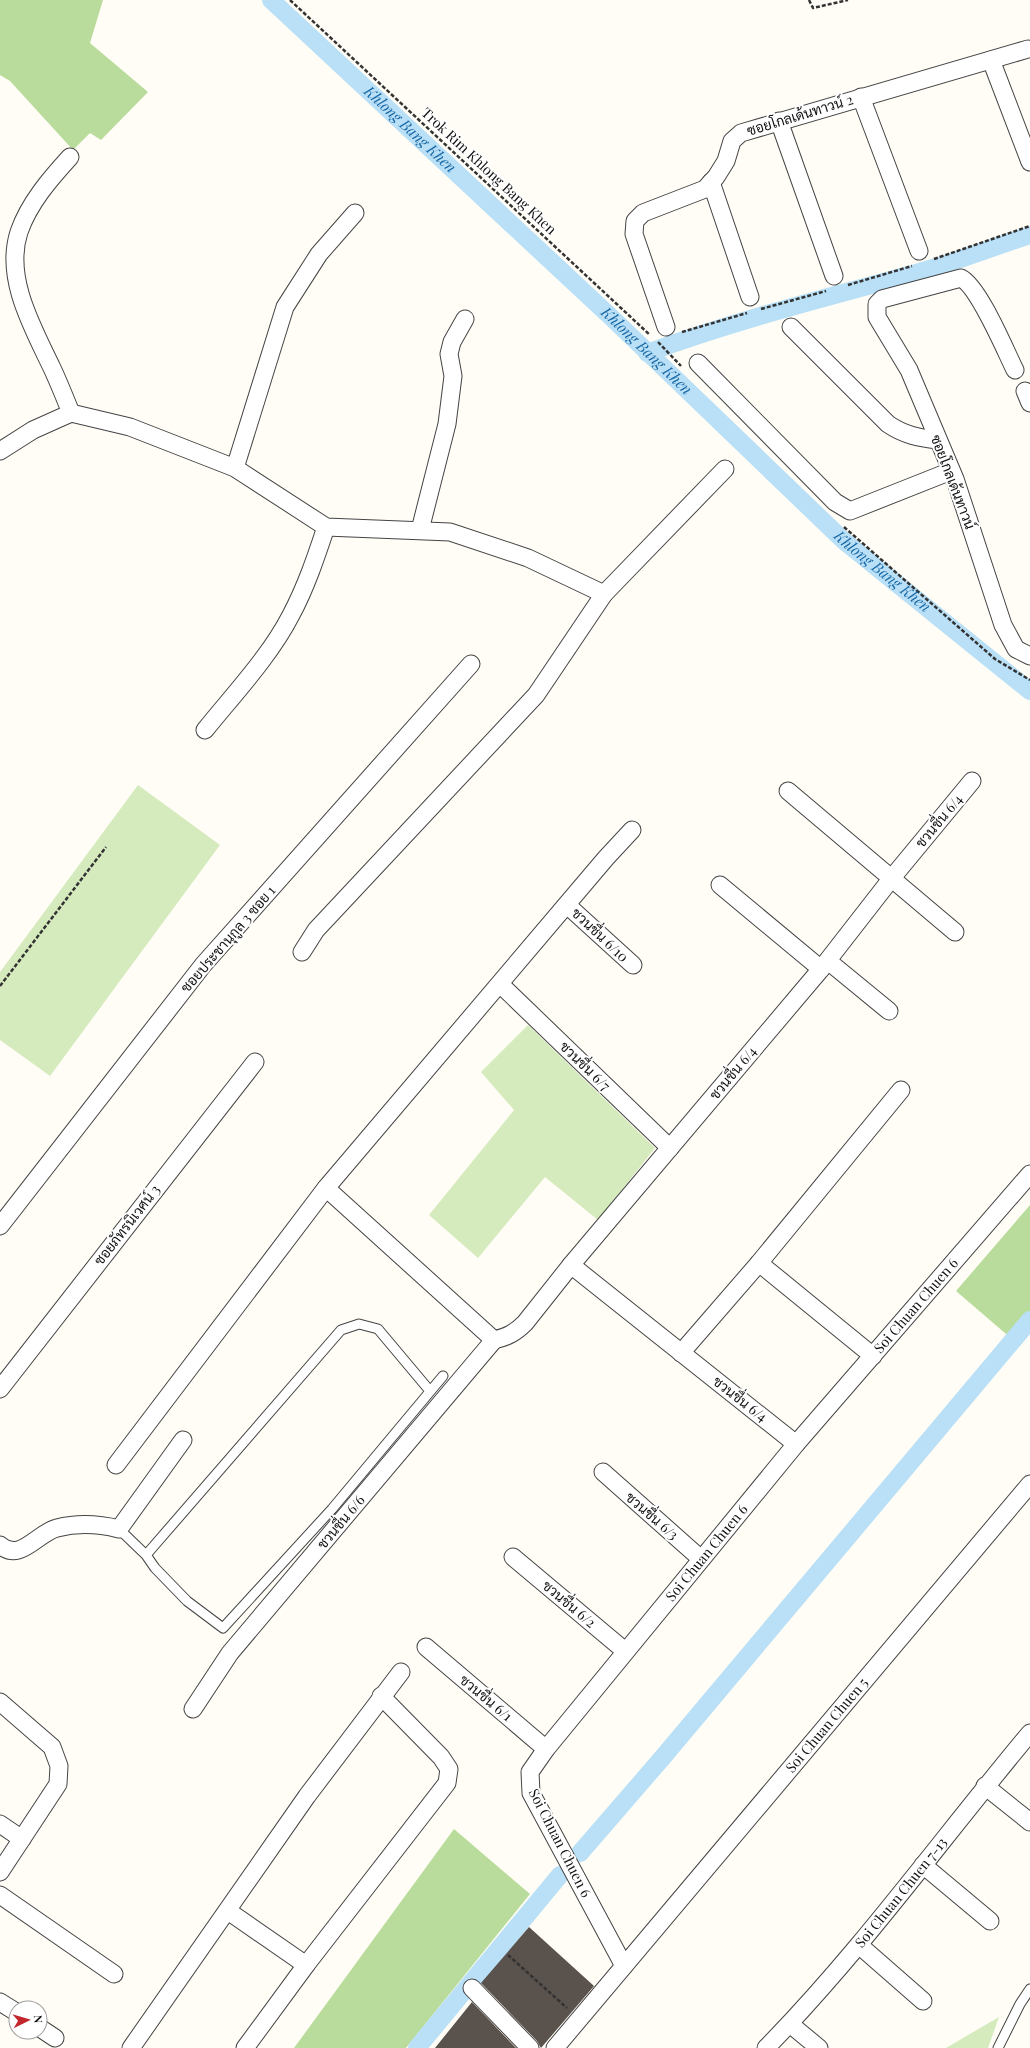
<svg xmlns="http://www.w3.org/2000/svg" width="1030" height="2048" font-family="'Playfair Display',Sarabun,serif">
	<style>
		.green { fill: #d5ebbd }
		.forest { fill: #b9dc9c }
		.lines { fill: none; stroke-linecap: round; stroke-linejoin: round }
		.canal { stroke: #b9e0f7; stroke-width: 18 }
		.building { fill: #5a524d }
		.lane-casing { stroke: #444; stroke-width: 11 }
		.street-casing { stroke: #444; stroke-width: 19 }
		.path { stroke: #333; stroke-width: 2.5; stroke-dasharray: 4 2; stroke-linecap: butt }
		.lane { stroke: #fff; stroke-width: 9 }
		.street { stroke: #fff; stroke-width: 17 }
		.labels { text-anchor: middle; stroke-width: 4; stroke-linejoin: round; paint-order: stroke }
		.street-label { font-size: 14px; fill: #111; stroke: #fff }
		.water-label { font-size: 15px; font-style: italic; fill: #1768a6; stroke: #fff }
	</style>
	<rect width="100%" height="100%" fill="#fffdf5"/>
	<path class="green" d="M138 785 220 845 50 1076 0 1040V972Z
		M528 1025 655 1148 598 1220 545 1177 478 1258 429 1215 514 1110 481 1072Z
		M999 2017 988 2048H946Z"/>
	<path class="forest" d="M0 0H103L90 43 148 92 101 140 90 133 73 150 10 81 0 75Z
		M1030 1205V1329L1020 1346 956 1291Z
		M454 1829 530 1894 406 2048H294Z"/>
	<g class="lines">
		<g class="canal">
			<path id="s1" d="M271 0 612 318 844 541 1030 691"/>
			<path d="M647 353C734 321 820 299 909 275 950 264 990 248 1030 235"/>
			<path d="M580 1853 663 1757 1030 1320"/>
			<path d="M417 2048 560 1875"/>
		</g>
	</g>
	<path class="building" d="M529 1927 594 1986 541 2048 537 2041 481 1983Z
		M472 2002 516 2048H435Z"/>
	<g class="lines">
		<defs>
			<path id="lane" d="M119 1529 146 1555 155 1568 187 1601 223 1628 332 1509 443 1376
				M146 1555 341 1330 359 1324 378 1329 430 1391
				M998 2048 1020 2004 1030 1989"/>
			<g id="street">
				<path d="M991 60 1030 162"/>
				<path d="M861 97 919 251"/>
				<path d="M779 121 834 276"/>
				<path d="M70 157C50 179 29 203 19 232 4 278 33 328 52 368 59 383 65 398 71 413"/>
				<path d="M711 182 750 297"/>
				<path d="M666 327 634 234 635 221 643 213 705 189 716 177 726 161 732 141 741 133 1028 49"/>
				<path d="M791 327 888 424C904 435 919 438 938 440"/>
				<path d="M698 363 835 502 850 511 951 471"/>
				<path d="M1015 370C1005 350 979 287 961 278L882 299 877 304V317L909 370 955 479 1003 625 1016 649 1030 656"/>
				<path d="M1025 391 1030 403"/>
				<path d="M0 451 33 430 71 413 130 427 235 468 326 527 450 532 528 558 604 594"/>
				<path d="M235 468 285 307 319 254 355 213"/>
				<path d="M420 530 447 424 453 376 449 354 452 342 465 319"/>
				<path d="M205 730C234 694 270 656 291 615 306 587 316 557 326 527"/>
				<path d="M788 791 955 932"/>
				<path d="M720 885 821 969"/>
				<path d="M567 905 633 965"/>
				<path d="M302 952 316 930 536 695 604 594 725 469"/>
				<path d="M828 961 889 1011"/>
				<path d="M500 984 670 1148"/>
				<path d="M326 1188 494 1340"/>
				<path d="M0 1226 203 965 471 664"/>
				<path d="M759 1263 873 1356"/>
				<path d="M571 1265 796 1444"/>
				<path d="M494 1340C507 1337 515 1333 525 1323L571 1265 821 969 891 879 972 781"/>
				<path d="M681 1353 759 1263 901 1090"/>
				<path d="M0 1389 255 1062"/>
				<path d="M116 1465 326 1188 606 858 632 830"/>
				<path d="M603 1472 701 1559"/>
				<path d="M0 1545C20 1563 37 1533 57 1528 77 1523 99 1524 119 1529L183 1440"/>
				<path d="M513 1557 625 1651"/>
				<path d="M426 1647 546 1749"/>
				<path d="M0 1702 52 1747 59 1766 58 1784 0 1872"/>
				<path d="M193 1709 230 1653 494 1340"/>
				<path d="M985 1786 1030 1822"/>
				<path d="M0 1824 22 1839"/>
				<path d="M923 1865 990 1921"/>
				<path d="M0 1895 114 1974"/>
				<path d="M228 1911 306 1965"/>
				<path d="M859 1945 923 2001"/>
				<path id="s2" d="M624 1966 531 1793 530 1772 546 1749 796 1444 1030 1174"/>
				<path d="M472 1988 530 2048"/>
				<path d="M0 2002 16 2012"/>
				<path d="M790 2024 819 2048"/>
				<path d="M40 2028 55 2038"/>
				<path d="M131 2048 307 1796 401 1672"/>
				<path d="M245 2048 306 1965 447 1783 449 1769 441 1757 381 1696"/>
				<path id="s3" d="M555 2048 1030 1484"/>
				<path id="s4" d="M766 2048C862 1950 942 1838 1030 1733"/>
			</g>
		</defs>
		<use href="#lane" class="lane-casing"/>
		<use href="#street" class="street-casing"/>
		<path class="path" d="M290 0 650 335
			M809 0 813 8 848 0
			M934 259 1030 226
			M848 285 912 266
			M761 309 826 291
			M682 332 747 313
			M658 342 681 366
			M844 527 995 659 1030 680
			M0 986 106 847
			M508 1955 567 2008"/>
		<use href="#lane" class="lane"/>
		<use href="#street" class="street"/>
	</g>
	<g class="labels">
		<g class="street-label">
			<text transform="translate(800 115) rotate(-17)" y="5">ซอยโกลเด้นทาวน์ 2</text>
			<text transform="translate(489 171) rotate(43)" y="5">Trok Rim Khlong Bang Khen</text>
			<text transform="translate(953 482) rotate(69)" y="5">ซอยโกลเด้นทาวน์</text>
			<text transform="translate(939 821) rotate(-50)" y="5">ชวนชื่น 6/4</text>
			<text transform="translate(600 935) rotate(43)" y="5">ชวนชื่น 6/10</text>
			<text transform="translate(228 939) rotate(-49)" y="5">ซอยประชานุกูล 3 ซอย 1</text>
			<text transform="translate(585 1066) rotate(44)" y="5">ชวนชื่น 6/7</text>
			<text transform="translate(733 1073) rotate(-50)" y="5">ชวนชื่น 6/4</text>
			<text transform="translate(127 1225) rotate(-52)" y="5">ซอยภัทรนิเวศน์ 3</text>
			<text dy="5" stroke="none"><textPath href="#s2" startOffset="823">Soi Chuan Chuen 6</textPath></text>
			<text transform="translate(740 1399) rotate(38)" y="5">ชวนชื่น 6/4</text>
			<text transform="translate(652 1516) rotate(41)" y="5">ชวนชื่น 6/3</text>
			<text transform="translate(341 1522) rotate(-50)" y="5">ชวนชื่น 6/6</text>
			<text dy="5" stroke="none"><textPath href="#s2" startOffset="499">Soi Chuan Chuen 6</textPath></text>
			<text transform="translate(569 1604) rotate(40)" y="5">ชวนชื่น 6/2</text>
			<text transform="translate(486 1698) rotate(40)" y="5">ชวนชื่น 6/1</text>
			<text dy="5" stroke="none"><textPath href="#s3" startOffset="422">Soi Chuan Chuen 5</textPath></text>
			<text transform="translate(560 1843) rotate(63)" y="5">Soi Chuan Chuen 6</text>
			<text dy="5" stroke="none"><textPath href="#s4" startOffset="206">Soi Chuan Chuen 7-13</textPath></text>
		</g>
		<g class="water-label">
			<text dy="5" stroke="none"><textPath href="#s1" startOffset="190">Khlong Bang Khen</textPath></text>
			<text dy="5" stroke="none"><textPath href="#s1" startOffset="514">Khlong Bang Khen</textPath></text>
			<text dy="5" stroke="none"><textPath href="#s1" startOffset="837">Khlong Bang Khen</textPath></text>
		</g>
	</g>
	<g transform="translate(28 2020) rotate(85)"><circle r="19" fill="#ffffff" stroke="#a0a0a0"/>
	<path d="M0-3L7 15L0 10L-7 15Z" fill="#c4262e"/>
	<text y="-6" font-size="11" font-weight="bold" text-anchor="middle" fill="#111111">N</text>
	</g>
</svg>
